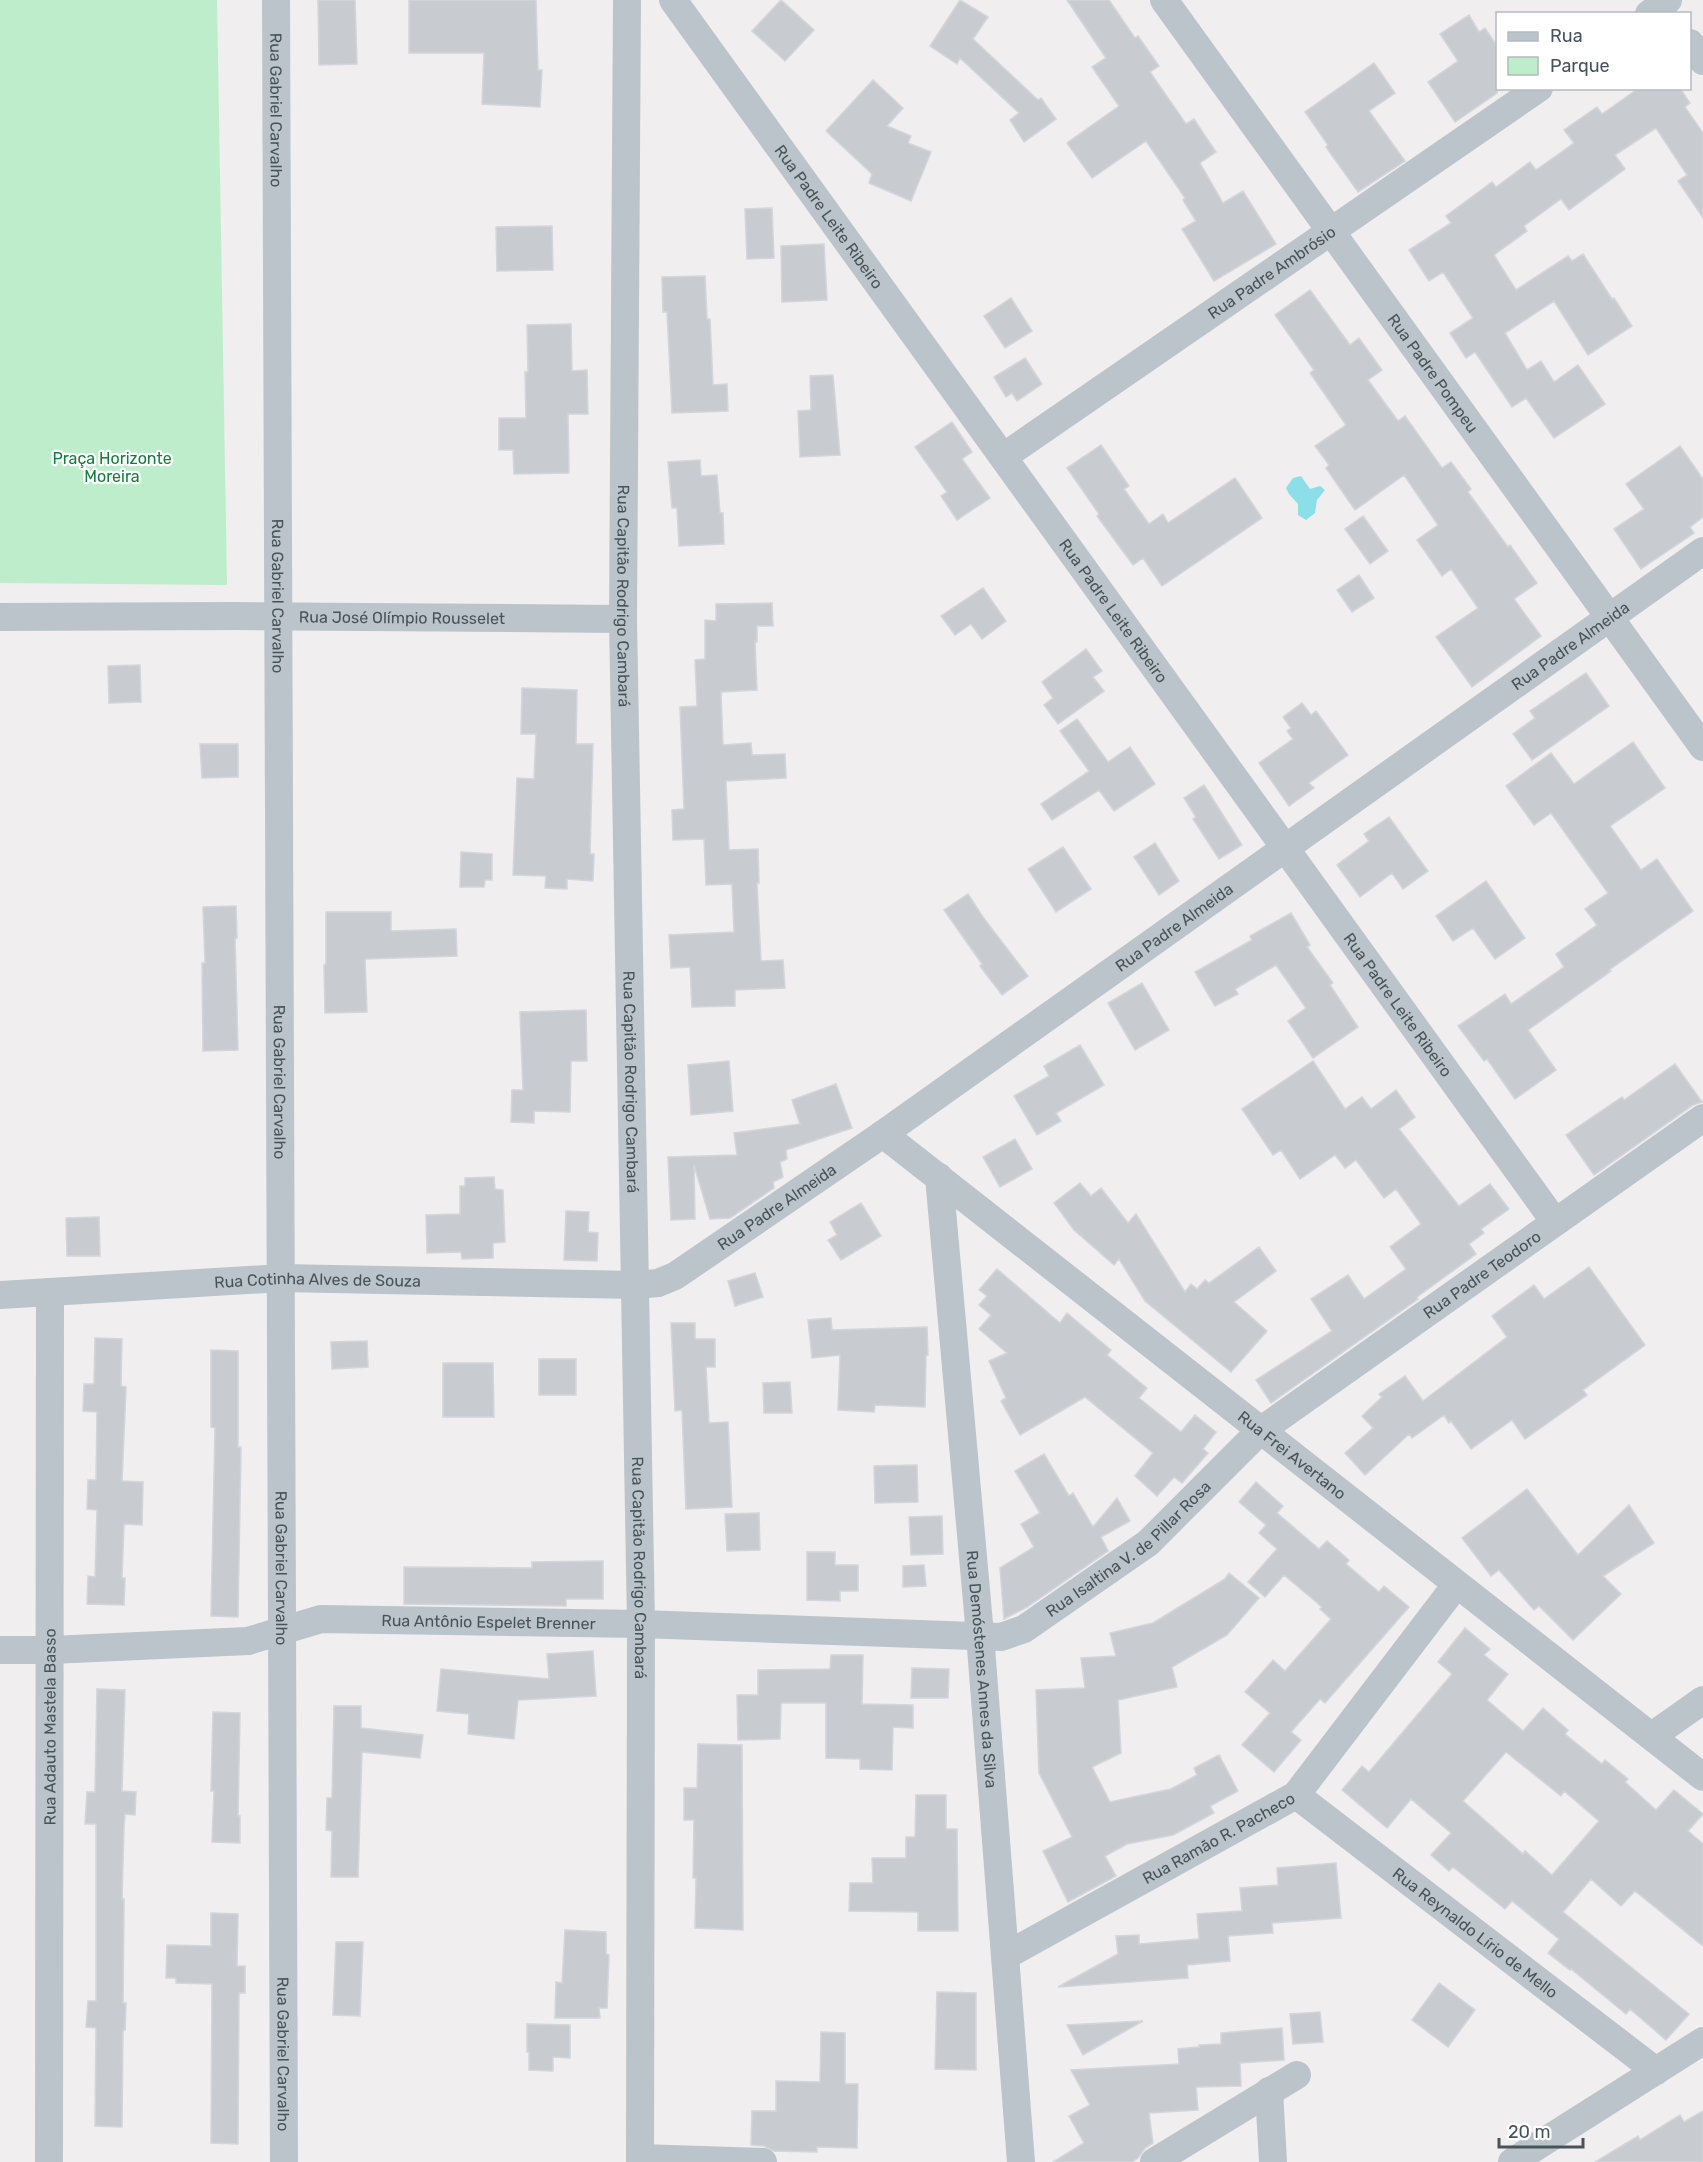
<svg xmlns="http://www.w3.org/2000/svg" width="1703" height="2162" font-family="Rubik,sans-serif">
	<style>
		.green { fill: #beedcb }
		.water { fill: #8cdfe8 }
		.building { fill: #c8ccd0; stroke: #d2d5d9; stroke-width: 1.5; fill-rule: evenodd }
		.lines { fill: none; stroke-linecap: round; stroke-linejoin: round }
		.minor { stroke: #bac4ca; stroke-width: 28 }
		.labels { text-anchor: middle; stroke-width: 4.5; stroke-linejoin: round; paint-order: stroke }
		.street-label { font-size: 16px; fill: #47535a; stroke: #fff }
		.park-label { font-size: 16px; fill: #1b793f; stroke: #fff }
	</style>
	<rect width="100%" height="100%" fill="#f0eeee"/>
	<path class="green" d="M0 0H217L227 585 0 583Z"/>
	<path class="water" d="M1301 476 1310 489 1320 486 1325 490 1317 500 1315 513 1306 520 1298 515V504L1289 494 1286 488 1293 478Z"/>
	<path class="building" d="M318 0H355L357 64 319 65Z
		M409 0H536L538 70H542L540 107 482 104 484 53H409Z
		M781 0 814 30 785 61 752 31Z
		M960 0 988 17 973 39 1038 100 1041 98 1056 119 1024 142 1010 120 1019 113 960 58 957 64 930 46Z
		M1067 0H1109L1135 38 1138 36 1159 66 1150 72 1186 124 1194 119 1216 152 1200 163 1223 203 1243 191 1276 244 1214 281 1182 229 1196 221 1183 200 1185 198 1146 141 1092 178 1067 143 1119 106 1092 67 1106 58Z
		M1469 15 1479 32 1485 28 1497 46V93L1455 122 1428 82 1458 61 1440 34Z
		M1374 63 1395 93 1369 111 1405 161 1358 192 1326 147 1328 145 1305 112Z
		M873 80 903 108 887 126 911 136 908 143 931 152 911 201 869 183 872 174 826 131Z
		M1639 88H1680L1690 103 1685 107 1703 133V218L1678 181 1687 175 1656 128 1615 155 1625 169 1569 210 1561 199 1524 226 1527 231 1494 255 1516 290 1568 256 1572 261 1583 254 1612 299 1614 298 1632 326 1588 355 1554 301 1505 333 1527 370 1541 361 1554 382 1578 365 1605 404 1554 438 1526 398 1512 407 1475 352 1466 358 1450 333 1473 318 1443 272 1429 281 1409 250 1451 223 1446 216 1492 182 1496 187 1530 162 1536 170 1574 143 1564 130 1597 107 1602 114Z
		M772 208 774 258 747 259 745 209Z
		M552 226 553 270 497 271 496 227Z
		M824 244 827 300 782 302 781 246Z
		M705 276 707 319H710L713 385 727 384 728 411 672 413 667 312H663L662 277Z
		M1310 290 1350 345 1359 338 1382 370 1368 380 1398 421 1405 416 1442 468 1451 462 1471 489 1468 492 1508 547 1510 545 1537 583 1514 599 1541 636 1472 687 1436 637 1478 608 1451 569 1442 576 1417 540 1438 525 1404 475 1355 510 1326 468 1329 465 1315 446 1346 425 1310 373 1314 370 1275 315Z
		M1011 298 1032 331 1005 348 984 316Z
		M571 324 572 371 587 370 588 414H568L569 473 514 474 513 450H499V418H526L525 372H528L527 325Z
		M1025 358 1042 384 1017 401 1012 393 1006 397 994 377Z
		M833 375 840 455 800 457 798 411 811 410 810 376Z
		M952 422 972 452 962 459 990 498 957 520 941 496 947 492 915 447Z
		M1101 445 1129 486 1124 489 1149 524 1163 514 1168 523 1235 478 1262 518 1162 586 1143 558 1133 565 1097 516 1099 514 1067 468Z
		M1680 446 1703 479V517L1690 527 1694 533 1641 569 1614 529 1644 509 1626 484Z
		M700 460 701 476 717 475 720 513H723L724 544 679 546 677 508H672L668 462Z
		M1363 516 1388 551 1370 564 1345 529Z
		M1359 575 1374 598 1352 612 1337 590Z
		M983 588 1006 621 982 639 971 624 955 635 941 616Z
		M772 603 773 626H757V642H755L757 690 721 692 723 745 751 743 752 755 785 754 786 778 726 781 729 850 758 849 759 883H757L761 961 783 960 785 988 735 990V1006L692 1007 690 967 671 968 669 935 734 932 732 884 706 885 704 839 673 840 672 810 684 809 680 707 697 706 695 660 705 659V620L716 621V604Z
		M1086 649 1102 671 1093 677 1104 691 1058 724 1044 705 1053 698 1042 682Z
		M140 665 141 702 109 703 108 666Z
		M1586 673 1609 706 1532 760 1513 734 1535 718 1530 711Z
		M522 688 577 690 576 744H593L590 854H594L593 881 567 879V889L545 888 546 876 513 875 517 778 534 779 536 734H521Z
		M1302 703 1311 715 1316 711 1348 755 1309 783 1314 788 1289 806 1259 763 1293 739 1287 731 1291 728 1283 717Z
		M1077 719 1108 762 1130 747 1155 784 1114 811 1099 790 1052 820 1041 804 1089 771 1060 731Z
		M1633 742 1665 788 1610 826 1641 870 1657 859 1693 911 1609 970 1611 971 1528 1030 1556 1070 1515 1099 1487 1059 1484 1061 1458 1026 1505 994 1511 1004 1564 967 1556 954 1597 925 1585 909 1608 893 1551 813 1534 825 1506 786 1551 753 1574 784Z
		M200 744H238V777L202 778Z
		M1204 785 1242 845 1219 859 1193 819 1196 817 1184 798Z
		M1389 817 1428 871 1403 889 1392 873 1360 897 1337 865 1369 841 1364 834Z
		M1155 843 1179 881 1159 895 1134 857Z
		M1063 847 1091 889 1056 912 1028 869Z
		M461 852 492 854V880H485L484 887H460Z
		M1486 881 1525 938 1495 959 1473 928 1453 941 1436 916Z
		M968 894 983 917 1028 976 1002 995 980 966 982 964 944 910Z
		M236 906 237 938H235L238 1050 203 1051 202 963H205L203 907Z
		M326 912H391V931L456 929 457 956 365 959 367 1012 325 1013 324 965 326 964Z
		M1291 913 1310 945 1307 947 1333 983 1330 985 1358 1027 1313 1058 1288 1021 1306 1008 1276 965 1235 989 1238 994 1215 1006 1195 972 1252 940 1250 936Z
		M1142 983 1169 1030 1135 1050 1108 1003Z
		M586 1010 587 1061H571L570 1112 534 1111V1123L511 1122 512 1090H523L520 1012Z
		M1080 1045 1104 1085 1056 1113 1061 1121 1037 1135 1014 1096 1049 1076 1044 1066Z
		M729 1061 733 1111 691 1115 688 1065Z
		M1313 1061 1345 1109 1362 1097 1371 1109 1396 1090 1415 1117 1399 1129 1459 1206 1490 1184 1509 1209 1481 1229 1484 1233 1469 1244 1476 1254 1417 1297 1418 1299 1271 1403 1256 1380 1332 1331 1311 1299 1348 1275 1364 1299 1406 1269 1390 1247 1421 1224 1396 1189 1384 1198 1356 1160 1345 1168 1335 1155 1300 1179 1281 1150 1273 1155 1242 1109Z
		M1675 1064 1702 1102 1693 1105 1594 1175 1566 1135 1622 1097 1624 1100Z
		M836 1084 852 1128 786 1150 787 1159 780 1162 783 1177 773 1182 774 1188 730 1218 710 1219 694 1165 695 1219 671 1220 668 1157 737 1155 734 1133 800 1124 792 1100Z
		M1015 1139 1032 1169 1000 1187 983 1157Z
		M494 1177 495 1189 503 1190 505 1242 493 1243V1258L462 1259 461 1252 427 1253 426 1215 460 1214V1186H465V1178Z
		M1080 1183 1091 1196 1101 1188 1128 1223 1136 1214 1185 1292 1191 1284 1197 1289 1205 1280 1209 1283 1259 1247 1276 1271 1234 1302 1267 1331 1231 1372 1145 1301 1119 1259 1114 1265 1074 1230 1054 1203Z
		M861 1203 881 1236 841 1260 828 1240 837 1235 830 1222Z
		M566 1211 589 1212 588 1232 598 1233 597 1261 564 1260Z
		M99 1217 100 1256H67L66 1218Z
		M1589 1267 1645 1345 1583 1390 1587 1395 1525 1439 1512 1420 1471 1449 1451 1421 1449 1423 1444 1415 1412 1438 1409 1434 1365 1475 1345 1453 1373 1428 1362 1416 1382 1397 1379 1394 1405 1376 1423 1401 1507 1337 1492 1316 1534 1285 1544 1299Z
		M997 1269 1060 1323 1067 1313 1111 1350 1107 1355 1147 1388 1139 1398 1181 1432 1195 1415 1216 1432 1203 1449 1208 1453 1182 1483 1174 1477 1157 1496 1135 1476 1153 1453 1085 1397 1020 1435 1001 1401 1006 1398 989 1361 1007 1353 979 1329 991 1315 979 1305 987 1296 979 1290Z
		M755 1273 763 1297 735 1306 728 1281Z
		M831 1318 832 1330 927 1327 928 1355H926L925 1407 875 1405 874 1412 838 1410 840 1355 812 1358 808 1320Z
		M671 1323H695V1339H715V1367H706L709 1423 728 1422 732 1507 686 1509 682 1410 675 1411Z
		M95 1338 122 1339 121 1386 126 1387 122 1481 143 1482 142 1525 124 1524 122 1578H125L124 1605 87 1604 88 1576 95 1577 97 1510 87 1509 88 1480H96L97 1412 83 1411 84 1384H94Z
		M367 1341 368 1367 332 1369 331 1342Z
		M211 1350 238 1351V1447H241L238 1617 211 1616 215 1428 211 1427Z
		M539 1359H576V1395H539Z
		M443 1363H493L494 1417H443Z
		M790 1382 792 1413H764L763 1383Z
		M1044 1454 1069 1496 1073 1493 1093 1527 1117 1498 1130 1521 1101 1537 1108 1551 1027 1607 1004 1619 1000 1568 1034 1547 1021 1524 1040 1513 1015 1471Z
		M917 1465 918 1502 875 1503 874 1466Z
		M1256 1482 1283 1506 1277 1513 1319 1549 1327 1541 1349 1560 1346 1564 1379 1592 1384 1586 1409 1607 1325 1703 1320 1699 1291 1732 1301 1740 1274 1772 1242 1745 1270 1713 1245 1692 1273 1660 1285 1671 1331 1619 1320 1609 1322 1607 1284 1575 1265 1597 1248 1582 1277 1549 1259 1533 1266 1525 1239 1502Z
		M1527 1489 1578 1555 1629 1505 1654 1543 1603 1576 1621 1594 1573 1640 1539 1606 1534 1610 1499 1570 1491 1576 1462 1538Z
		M759 1513 760 1550 727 1551 725 1514Z
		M942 1516 943 1554 911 1555 909 1517Z
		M807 1552H835V1565H858V1591H840V1601L807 1600Z
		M603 1561V1599H566V1606L404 1604V1567L532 1568V1562Z
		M924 1565 926 1586 903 1587V1566Z
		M1229 1573 1259 1598 1227 1635 1172 1667 1177 1687 1118 1700 1121 1753 1092 1767 1110 1802 1171 1789 1197 1775 1194 1768 1219 1755 1238 1791 1210 1806 1214 1813 1173 1835 1127 1844 1105 1856 1116 1876 1068 1902 1043 1851 1072 1837 1039 1773 1036 1690 1085 1688 1081 1658 1116 1656 1110 1633 1153 1623 1225 1579Z
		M1465 1628 1490 1649 1484 1655 1508 1674 1487 1700 1523 1731 1543 1708 1568 1730 1565 1734 1602 1764 1605 1760 1628 1779 1625 1782 1656 1810 1674 1790 1703 1814 1688 1831 1703 1844V1946L1635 1891 1621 1906 1591 1879 1563 1912 1689 2014 1666 2040 1630 2009 1626 2014 1571 1969 1570 1970 1548 1953 1559 1939 1512 1901 1505 1909 1453 1867 1449 1871 1431 1855 1451 1833 1411 1799 1387 1828 1342 1790 1362 1766 1369 1772 1452 1674 1438 1662ZM1506 1752 1561 1796 1564 1791 1599 1821 1552 1875 1525 1851 1523 1854 1463 1801Z
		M593 1651 596 1696 518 1700 514 1739 468 1734 469 1714 437 1711 441 1669 549 1679 547 1654Z
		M831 1655H863L862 1704 913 1705V1728L893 1727 892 1770 860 1769V1759L826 1758V1703H781L780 1739 738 1740 737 1695H758V1670L830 1669Z
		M912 1668 949 1669 948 1698H911Z
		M97 1689 125 1690 122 1791 136 1792 135 1815 125 1814 124 1826 122 1899H124L123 2003H126L125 2030H123L122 2127 95 2126 96 2028 86 2027 88 2001H96V1824H85L87 1792H95Z
		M334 1706H361V1728L423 1735 420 1758 362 1752 358 1877H331L332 1831 326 1830 327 1798H332Z
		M213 1712 240 1713 238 1816H240V1843L212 1842 214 1791H211Z
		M698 1744 742 1745 743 1930 695 1928 696 1878H693L694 1820H684V1788H697Z
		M916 1795H946V1829H957L958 1931H918V1912L849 1911 850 1883H873L872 1858H906V1837H915Z
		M1336 1863 1341 1918 1272 1923 1273 1933 1228 1936 1230 1961 1187 1965 1188 1978 1058 1987 1118 1954 1116 1936 1139 1935V1944L1199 1939 1197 1914 1242 1911 1240 1888 1278 1885 1277 1868Z
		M211 1913 238 1914 237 1966H245V1993H239L238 2144 211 2143 212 1984 176 1983V1978H166L167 1945 211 1946Z
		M565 1930 606 1932V1954L609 1955 607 2008H599L600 2018H555L556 1982 562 1983Z
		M336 1942H363L360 2016 333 2015Z
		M1439 1983 1475 2010 1448 2047 1412 2020Z
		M937 1992 976 1993V2070L935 2069Z
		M1320 2012 1323 2042 1293 2044 1290 2014Z
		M1143 2021 1083 2055 1067 2025Z
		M527 2024 570 2025V2058L553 2057V2071L529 2070V2052H527Z
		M1282 2028 1284 2060 1240 2063 1241 2086 1196 2087 1198 2110 1149 2113 1153 2143 1145 2148 1138 2158 1132 2162H1053L1084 2143 1069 2116 1090 2105 1071 2070 1179 2064 1178 2049 1199 2047V2045L1221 2044V2033Z
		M821 2032 845 2033V2084H858L857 2148 817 2147V2152L774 2151 764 2146 751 2145 752 2111H776V2081L820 2082Z
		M1703 2111V2162H1595L1638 2136 1640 2140 1680 2115 1684 2122Z"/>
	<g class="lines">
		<g class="minor">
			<path id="s1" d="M276 0 284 2162"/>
			<path id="s2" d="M627 0 623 619 641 1624 640 2162"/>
			<path id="s3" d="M673 0 1555 1222"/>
			<path id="s4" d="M1164 0 1703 747"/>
			<path d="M1649 14 1668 0"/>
			<path d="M1690 43 1703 61"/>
			<path id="s5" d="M1003 457 1539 88"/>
			<path id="s6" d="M0 617 236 616 623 619"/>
			<path id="s7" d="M883 1134 1703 1777"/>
			<path id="s8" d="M939 1177 980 1635 1021 2162"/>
			<path id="s9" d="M0 1295 282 1278 636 1285 658 1283 675 1276 883 1134 1703 551"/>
			<path id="s10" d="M0 1650H51L248 1641 321 1619 641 1624 1001 1637 1024 1629 1148 1543 1260 1431 1703 1118"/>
			<path d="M1652 1736 1703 1700"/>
			<path id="s11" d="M1296 1795 1656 2071"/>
			<path id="s12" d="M1005 1956 1296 1795 1456 1585"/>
			<path d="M1269 2091 1273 2162"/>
			<path d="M640 2158 763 2162"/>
			<path id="s13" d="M49 2162 50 1292"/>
			<path d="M1154 2162 1297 2075"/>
			<path d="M1512 2162 1703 2041"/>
		</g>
	</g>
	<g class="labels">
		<g class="street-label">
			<text dy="6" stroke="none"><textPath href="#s1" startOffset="110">Rua Gabriel Carvalho</textPath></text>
			<text dy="6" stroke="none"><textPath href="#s3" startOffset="267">Rua Padre Leite Ribeiro</textPath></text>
			<text dy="6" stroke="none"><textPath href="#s5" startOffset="326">Rua Padre Ambrósio</textPath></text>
			<text dy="6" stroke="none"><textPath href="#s4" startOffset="460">Rua Padre Pompeu</textPath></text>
			<text dy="6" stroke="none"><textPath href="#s1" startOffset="596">Rua Gabriel Carvalho</textPath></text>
			<text dy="6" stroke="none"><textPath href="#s2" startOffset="596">Rua Capitão Rodrigo Cambará</textPath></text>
			<text dy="6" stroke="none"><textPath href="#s3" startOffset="753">Rua Padre Leite Ribeiro</textPath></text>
			<text dy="6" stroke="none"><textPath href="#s6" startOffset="402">Rua José Olímpio Rousselet</textPath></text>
			<text dy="6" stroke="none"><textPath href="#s9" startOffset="1772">Rua Padre Almeida</textPath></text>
			<text dy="6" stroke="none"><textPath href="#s9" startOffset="1286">Rua Padre Almeida</textPath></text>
			<text dy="6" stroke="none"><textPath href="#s3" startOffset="1239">Rua Padre Leite Ribeiro</textPath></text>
			<text dy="6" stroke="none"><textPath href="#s1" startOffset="1082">Rua Gabriel Carvalho</textPath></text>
			<text dy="6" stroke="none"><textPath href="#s2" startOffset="1082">Rua Capitão Rodrigo Cambará</textPath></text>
			<text dy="6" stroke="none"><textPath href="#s9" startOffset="800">Rua Padre Almeida</textPath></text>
			<text dy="6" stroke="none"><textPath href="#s10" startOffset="1610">Rua Padre Teodoro</textPath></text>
			<text dy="6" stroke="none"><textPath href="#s9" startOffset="318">Rua Cotinha Alves de Souza</textPath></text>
			<text dy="6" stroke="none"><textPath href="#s7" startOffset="520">Rua Frei Avertano</textPath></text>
			<text dy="6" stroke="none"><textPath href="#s10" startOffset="1161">Rua Isaltina V. de Pillar Rosa</textPath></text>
			<text dy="6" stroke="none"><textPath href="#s1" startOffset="1568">Rua Gabriel Carvalho</textPath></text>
			<text dy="6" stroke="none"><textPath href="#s2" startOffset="1568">Rua Capitão Rodrigo Cambará</textPath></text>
			<text dy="6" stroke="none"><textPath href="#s10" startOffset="492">Rua Antônio Espelet Brenner</textPath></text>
			<text dy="6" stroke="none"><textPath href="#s8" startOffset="494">Rua Demóstenes Annes da Silva</textPath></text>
			<text dy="6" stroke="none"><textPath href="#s13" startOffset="435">Rua Adauto Mastela Basso</textPath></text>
			<text dy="6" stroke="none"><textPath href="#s12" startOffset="244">Rua Ramão R. Pacheco</textPath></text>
			<text dy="6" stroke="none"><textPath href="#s11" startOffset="226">Rua Reynaldo Lírio de Mello</textPath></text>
			<text dy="6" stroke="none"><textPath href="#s1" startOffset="2054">Rua Gabriel Carvalho</textPath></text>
		</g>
		<g class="park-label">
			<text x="112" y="464">Praça Horizonte<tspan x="112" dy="18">Moreira</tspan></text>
		</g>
	</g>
	<rect x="1496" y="12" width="195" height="78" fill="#ffffff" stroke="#b5babd" stroke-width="1.5"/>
	<rect x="1508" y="32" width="30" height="9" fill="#bac4ca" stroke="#b5babd" stroke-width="1.5"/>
	<text x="1550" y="42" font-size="18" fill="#47535a">Rua</text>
	<rect x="1508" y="57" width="30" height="18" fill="#beedcb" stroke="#b5babd" stroke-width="1.5"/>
	<text x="1550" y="72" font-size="18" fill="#47535a">Parque</text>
	<path d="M1499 2138v9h84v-9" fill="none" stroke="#47535a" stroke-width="3"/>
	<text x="1508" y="2138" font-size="18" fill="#47535a" stroke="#ffffff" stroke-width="4.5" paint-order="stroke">20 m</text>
</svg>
